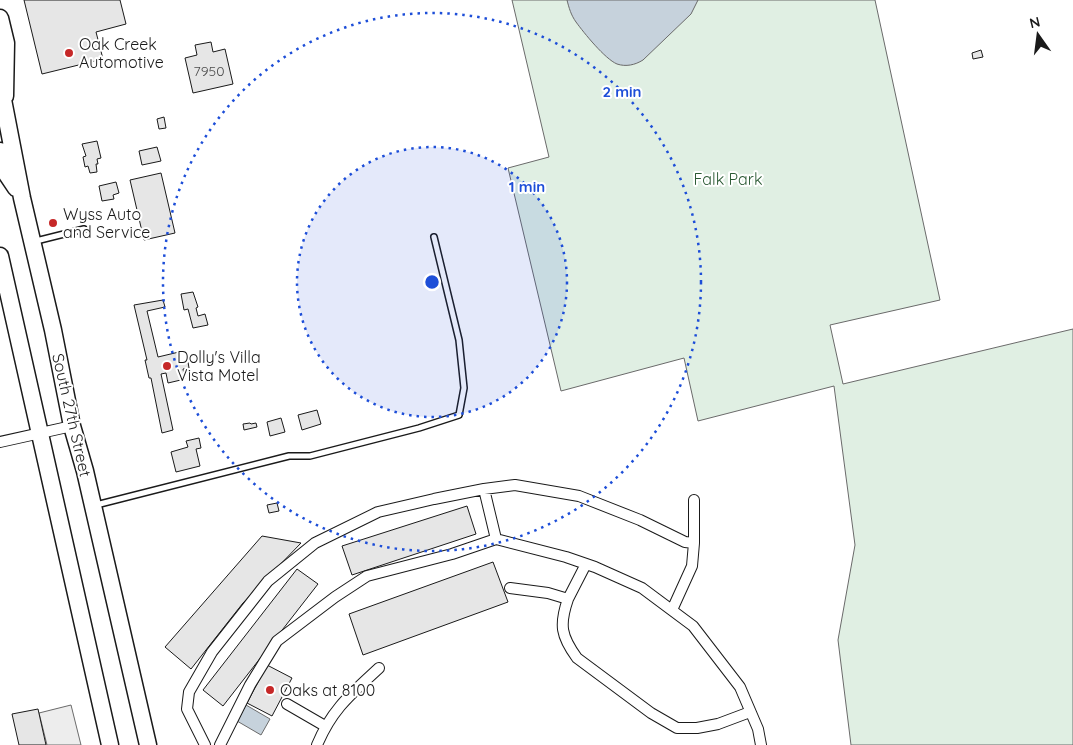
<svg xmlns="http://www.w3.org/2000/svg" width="1073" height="745" font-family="Quicksand,sans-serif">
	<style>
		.green { fill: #e0efe3; stroke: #6a6a6a }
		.parking { fill: #ededed; stroke: #6a6a6a }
		.water { fill: #c6d2dc; stroke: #6a6a6a }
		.building { fill: #e6e6e6; stroke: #1a1a1a }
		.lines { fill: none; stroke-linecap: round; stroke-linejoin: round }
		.lane-casing { stroke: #1a1a1a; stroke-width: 8 }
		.street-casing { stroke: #1a1a1a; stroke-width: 12 }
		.primary-casing { stroke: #1a1a1a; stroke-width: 19 }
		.lane { stroke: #fff; stroke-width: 5 }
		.street { stroke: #fff; stroke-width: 10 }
		.primary { stroke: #fff; stroke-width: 16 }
		.ring { fill: none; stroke: #1d4ed8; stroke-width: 2.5; stroke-dasharray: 2.5 5 }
		.poi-dot { fill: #c62828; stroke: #fff; stroke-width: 2 }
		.labels { text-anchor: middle; stroke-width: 4; stroke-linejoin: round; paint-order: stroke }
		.number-label { font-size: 14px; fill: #4d4d4d }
		.poi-label { font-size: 16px; fill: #1a1a1a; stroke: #fff; text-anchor: start }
		.park-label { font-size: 16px; fill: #2b5a34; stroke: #fff }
		.street-label { font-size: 16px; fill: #1a1a1a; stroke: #fff }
		.centre { fill: #1d4ed8; stroke: #fff; stroke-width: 2.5 }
		.ring-label { font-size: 15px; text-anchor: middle; font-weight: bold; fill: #1d4ed8; stroke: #fff; stroke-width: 4; stroke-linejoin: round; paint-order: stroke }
	</style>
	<rect width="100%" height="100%" fill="#fff"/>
	<path class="green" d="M512 0H875L940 300 830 325 843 384 1073 329V745H851L838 640 855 545 834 386 698 421 684 358 561 391 508 168 549 157Z"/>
	<path class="parking" d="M71 705 81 745H47L39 713Z"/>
	<path class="water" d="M567 0H698L691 14 643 60C635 65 626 67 617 64 605 59 584 33 576 22 571 15 569 8 567 0Z
		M246 705 270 719 261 735 237 721Z"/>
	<path class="building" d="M24 0H120L126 24 96 32 103 59 42 74Z
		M211 42 213 52 225 49 233 84 193 93 185 58 197 55 195 45Z
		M981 50 983 57 973 59 972 53Z
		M164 117 166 128 159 129 157 119Z
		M97 141 101 158 97 159 98 164H96L97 172 90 173 88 166 85 167 83 157 86 156 82 144Z
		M157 147 161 161 142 165 139 151Z
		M161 173 175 233 144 240 130 180Z
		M116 182 119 193 113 195 114 199 102 201 99 186Z
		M193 292 198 307 196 308 198 316 205 314 208 325 193 328 188 309 184 310 181 294Z
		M163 300 165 307 147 311 158 357 179 352 181 363 188 362 189 368 183 369 185 379 168 383 166 373 161 374 173 430 162 433 151 378H149L145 360H147L134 305Z
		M317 410 321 424 302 430 298 415Z
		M281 418 285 432 270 436 267 422Z
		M250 423 251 424 256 423 257 427 244 430 243 424Z
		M199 438 201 448 196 449 200 466 176 472 171 452 188 447 186 441Z
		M277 503 279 511 269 513 267 505Z
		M467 506 476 534 352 575 342 546Z
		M262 536 301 543 243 603 191 669 165 647Z
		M493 562 508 602 363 655 349 614Z
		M297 569 318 584 223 706 203 690Z
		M267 665 292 678 272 716 247 703Z
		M38 709 46 745H19L12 714Z"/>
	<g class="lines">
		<defs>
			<path id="lane" d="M36 241 84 229
				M96 505 289 456H310L419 428 459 415 464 388 459 340 434 237"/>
			<path id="street" d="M0 442 72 426
				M484 489 496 539
				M496 539 566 557 595 567 642 588 693 626 740 687 758 729 761 745
				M510 588 548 593 568 599 586 564
				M568 599C559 625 561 636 577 658L651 713 677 728H697L718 724 750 712
				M672 610 692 566 694 543
				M287 704 325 726
				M205 745 187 709 189 692 212 652 268 581 315 543 378 512 434 499 484 489 515 485 579 496 640 520 685 542 694 543V500
				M220 745 250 685 277 641 335 597 367 576 452 554 496 539
				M317 745C332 709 351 694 379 668"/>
			<path id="primary" d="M0 18 6 43 5 96
				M0 84 22 198 53 330 72 426 85 471 148 745
				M0 151 6 173 16 188
				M0 256 110 745"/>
		</defs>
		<use href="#lane" class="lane-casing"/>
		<use href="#street" class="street-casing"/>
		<use href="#primary" class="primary-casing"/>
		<use href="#lane" class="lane"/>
		<use href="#street" class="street"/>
		<use href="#primary" class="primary"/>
	</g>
	<circle cx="432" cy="282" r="135" fill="#1d4ed8" fill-opacity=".12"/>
	<g class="ring">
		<circle cx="432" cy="282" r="135"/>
		<circle cx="432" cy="282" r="269"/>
	</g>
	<g class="poi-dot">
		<circle cx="69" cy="53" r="5"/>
		<circle cx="53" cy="223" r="5"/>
		<circle cx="167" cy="366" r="5"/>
		<circle cx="270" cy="690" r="5"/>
	</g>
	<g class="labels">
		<g class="number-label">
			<text x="209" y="76">7950</text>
		</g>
		<g class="poi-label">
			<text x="79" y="50">Oak Creek<tspan x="79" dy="18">Automotive</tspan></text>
			<text x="63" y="220">Wyss Auto<tspan x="63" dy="18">and Service</tspan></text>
			<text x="177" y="363">Dolly's Villa<tspan x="177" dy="18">Vista Motel</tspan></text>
			<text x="280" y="696">Oaks at 8100</text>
		</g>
		<g class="park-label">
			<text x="728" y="185">Falk Park</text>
		</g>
		<g class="street-label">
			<text transform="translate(72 415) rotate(77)" y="6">South 27th Street</text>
		</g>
	</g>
	<circle cx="432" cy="282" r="8" class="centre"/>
	<g class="ring-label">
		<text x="622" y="97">2 min</text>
		<text x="527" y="192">1 min</text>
	</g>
	<g transform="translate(1038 35) rotate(346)" stroke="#ffffff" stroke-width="4" paint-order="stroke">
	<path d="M0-4L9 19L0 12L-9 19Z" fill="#1a1a1a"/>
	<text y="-8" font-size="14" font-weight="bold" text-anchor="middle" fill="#1a1a1a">N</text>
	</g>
</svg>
